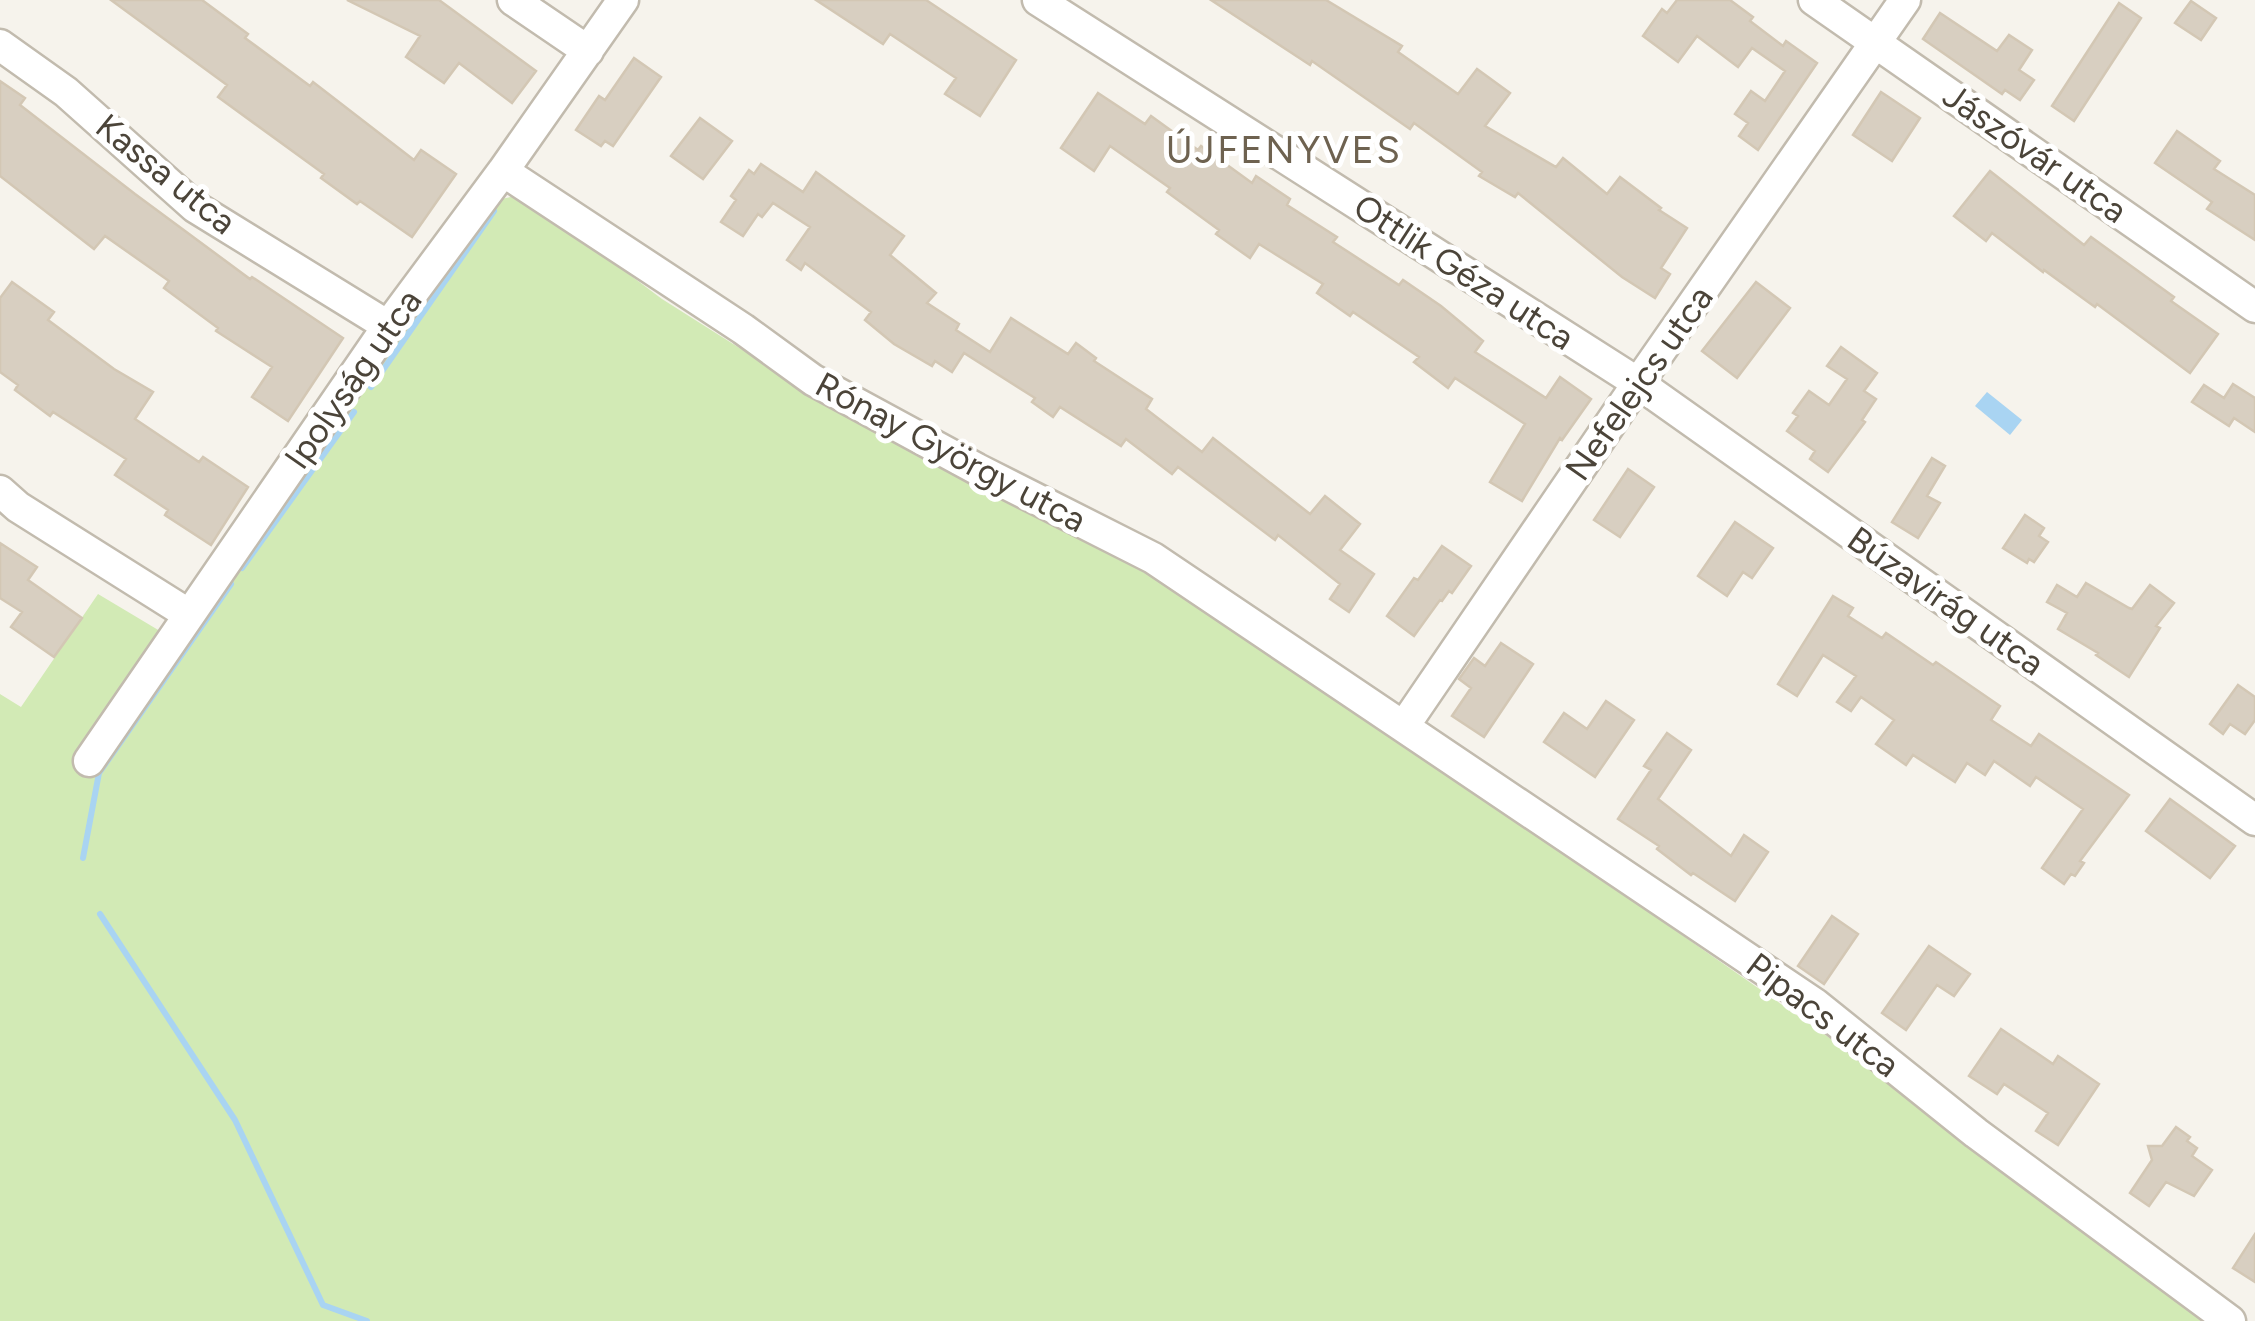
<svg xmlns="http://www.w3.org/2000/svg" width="2255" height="1321" font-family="Figtree,sans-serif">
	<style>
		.green { fill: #d2eab5 }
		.water { fill: #a9d4f2 }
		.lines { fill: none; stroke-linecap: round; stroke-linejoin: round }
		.stream { stroke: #a9d4f2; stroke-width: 6 }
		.building { fill: #d8cfc1; stroke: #d3c7b4; stroke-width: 2.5 }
		.minor-casing { stroke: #c2bbae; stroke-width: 35 }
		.minor { stroke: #fff; stroke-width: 30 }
		.labels { text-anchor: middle; stroke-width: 10; stroke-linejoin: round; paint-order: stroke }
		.street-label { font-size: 35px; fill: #4b4439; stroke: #fff }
		.neighbourhood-label { font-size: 38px; letter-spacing: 2.5px; fill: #6e6250; stroke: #fff }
	</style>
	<rect width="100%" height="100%" fill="#f6f3ec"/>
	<path class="green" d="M516 196 538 206 662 299 823 401 1220 613 1976 1140 2217 1321H0V694L21 707 98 594 180 643 496 200Z"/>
	<path class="water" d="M1987 392 2022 420 2010 435 1975 406Z"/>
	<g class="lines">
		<path class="stream" d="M371 387 494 211
			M242 568 354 412
			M83 858 99 773 231 584
			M100 914 235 1120 323 1305 367 1321"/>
	</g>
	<path class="building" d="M111 0H202L248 34 245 38 310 86 313 82 414 160 421 150 456 174 412 237 360 201 357 204 321 178 324 174 218 97 227 85Z
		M347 0H439L536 71 512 103 459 63 444 83 406 57 420 36Z
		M816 0H926L1016 60 980 116 945 94 956 78 890 34 883 44Z
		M1211 0H1326L1402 46 1398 52 1458 94 1477 69 1510 93 1485 126 1556 167 1563 158 1607 194 1620 177 1661 208 1659 210 1687 228 1661 268 1670 274 1655 298 1622 277 1518 193 1515 197 1479 176 1482 172 1414 123 1410 129 1312 61 1310 65Z
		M1677 0H1730L1753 17 1750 21 1783 46 1786 41 1817 63 1758 150 1739 136 1748 123 1735 114 1751 91 1765 101 1785 71 1752 48 1738 67 1697 36 1678 62 1643 36 1662 9 1667 13Z
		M2191 1 2216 18 2201 40 2175 23Z
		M2119 3 2141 18 2074 121 2052 106Z
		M1940 13 1997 51 2009 35 2032 50 2019 70 2034 80 2020 100 2005 90 2002 94 1923 39Z
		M634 58 661 77 613 146 605 141 601 146 576 130 599 96 605 100Z
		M0 81 25 98 20 105 135 194 250 279 252 277 343 338 288 421 252 397 272 367 216 331 218 328 164 288 169 281 105 236 94 249 0 176Z
		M1881 92 1920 118 1892 161 1853 135Z
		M1098 93 1145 124 1151 116 1198 150 1201 146 1252 183 1256 176 1290 199 1287 205 1337 237 1333 242 1399 285 1403 280 1441 306 1483 341 1475 352 1546 398 1560 377 1591 399 1562 440 1560 438 1522 501 1490 482 1525 424 1455 378 1448 388 1414 362 1419 357 1353 312 1350 316 1317 293 1323 284 1259 244 1250 258 1216 234 1219 230 1167 192 1170 188 1110 146 1094 171 1061 148Z
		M700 118 732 141 703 179 671 156Z
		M2177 131 2220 161 2214 169 2255 195V240L2207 209 2212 202 2155 163Z
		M761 164 803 192 816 172 904 236 890 255 936 293 927 303 959 324 956 330 990 352 1011 318 1068 354 1076 343 1096 358 1094 361 1152 399 1146 409 1202 452 1213 438 1310 514 1325 496 1360 524 1340 550 1374 574 1349 612 1330 599 1340 584 1278 535 1275 540 1178 467 1172 474 1126 439 1121 446 1060 407 1053 417 1032 402 1035 398 964 353 952 372 935 361 932 366 894 344 865 320 871 312 805 263 801 270 787 260 810 227 773 203 762 217 758 214 743 236 721 222 736 200 731 196 749 170 754 174Z
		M1990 171 2084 245 2091 237 2174 297 2171 301 2218 334 2190 373 2097 304 2095 307 2044 270 2043 272 1992 233 1986 241 1954 216Z
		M12 282 54 312 48 320 114 369 153 392 135 419 199 462 203 457 248 487 211 545 165 515 168 510 115 475 126 459 53 412 50 416 15 390 18 385 0 372V298Z
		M1756 282 1790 308 1737 378 1702 351Z
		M1841 347 1877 373 1864 391 1876 399 1862 420 1865 422 1828 472 1810 459 1815 451 1787 431 1798 416 1793 413 1809 391 1829 405 1847 379 1827 366Z
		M2233 384 2255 398V432L2234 418 2229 426 2192 402 2204 385 2224 398Z
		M1932 458 1945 466 1927 496 1940 503 1918 538 1892 522Z
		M1628 469 1654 487 1620 537 1594 520Z
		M2025 515 2044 528 2039 536 2048 542 2034 562 2029 559 2027 563 2003 548Z
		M1735 522 1773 548 1752 578 1743 572 1727 596 1698 576Z
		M0 543 37 567 28 580 82 618 54 657 11 627 22 612 0 598Z
		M1442 546 1471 566 1452 593 1449 591 1442 601 1440 600 1414 636 1387 616 1414 578 1418 580Z
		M2086 583 2129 608 2132 609 2150 585 2174 603 2156 626 2160 628 2129 677 2096 655 2098 653 2058 629 2067 613 2047 602 2057 585 2077 597Z
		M1833 596 1853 608 1848 616 1882 638 1886 633 1933 665 1936 662 2000 706 1991 720 2031 746 2039 734 2129 795 2080 861 2084 863 2075 876 2071 874 2064 884 2042 868 2083 809 2036 777 2030 786 1994 761 1985 775 1967 763 1955 782 1913 755 1906 765 1876 744 1894 720 1861 697 1851 711 1837 702 1856 676 1823 655 1797 696 1778 684Z
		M1501 643 1533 664 1484 737 1452 716 1471 688 1459 679 1474 658 1485 666Z
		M2238 685 2255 697V720L2245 734 2230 724 2223 734 2210 724Z
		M1606 701 1634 720 1595 777 1544 742 1564 713 1587 729Z
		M1667 733 1691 750 1658 799 1731 856 1744 835 1768 852 1735 901 1693 873 1691 875 1657 849 1659 846 1618 819 1651 770 1644 766Z
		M2170 799 2235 846 2210 878 2146 831Z
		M1832 916 1858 934 1824 984 1798 966Z
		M1929 946 1970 974 1954 996 1937 985 1906 1030 1882 1013Z
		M2001 1029 2053 1064 2058 1056 2099 1084 2058 1145 2036 1131 2048 1113 2004 1084 1997 1094 1969 1076Z
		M2176 1127 2190 1137 2187 1141 2197 1148 2192 1156 2212 1170 2194 1196 2166 1182 2149 1206 2130 1193 2152 1160 2148 1146H2162Z
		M2255 1234V1282L2233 1268Z"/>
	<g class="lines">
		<defs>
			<path id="minor" d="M513 0 588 51
				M1038 0 1638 383 2255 820
				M1814 0 2255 307
				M0 45 66 92 195 207 388 326
				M503 171 743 329 813 380 977 469 1153 558 1815 1004 1976 1133 2230 1321
				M0 491 18 507 188 614
				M1404 726 1638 383 1905 0
				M89 761 388 326 503 171 623 0"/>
		</defs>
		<use href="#minor" class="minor-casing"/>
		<use href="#minor" class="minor"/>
	</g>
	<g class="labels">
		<g class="street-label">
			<text transform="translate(2035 153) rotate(35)" y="12">Jászóvár utca</text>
			<text transform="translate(166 174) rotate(39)" y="12">Kassa utca</text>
			<text transform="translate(1464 272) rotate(33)" y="12">Ottlik Géza utca</text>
			<text transform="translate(353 379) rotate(-55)" y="12">Ipolyság utca</text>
			<text transform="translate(1639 383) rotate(-55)" y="12">Nefelejcs utca</text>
			<text transform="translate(951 452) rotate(28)" y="12">Rónay György utca</text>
			<text transform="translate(1946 601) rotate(35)" y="12">Búzavirág utca</text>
			<text transform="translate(1823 1015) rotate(37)" y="12">Pipacs utca</text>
		</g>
		<g class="neighbourhood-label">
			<text x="1284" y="163">ÚJFENYVES</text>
		</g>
	</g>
</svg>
